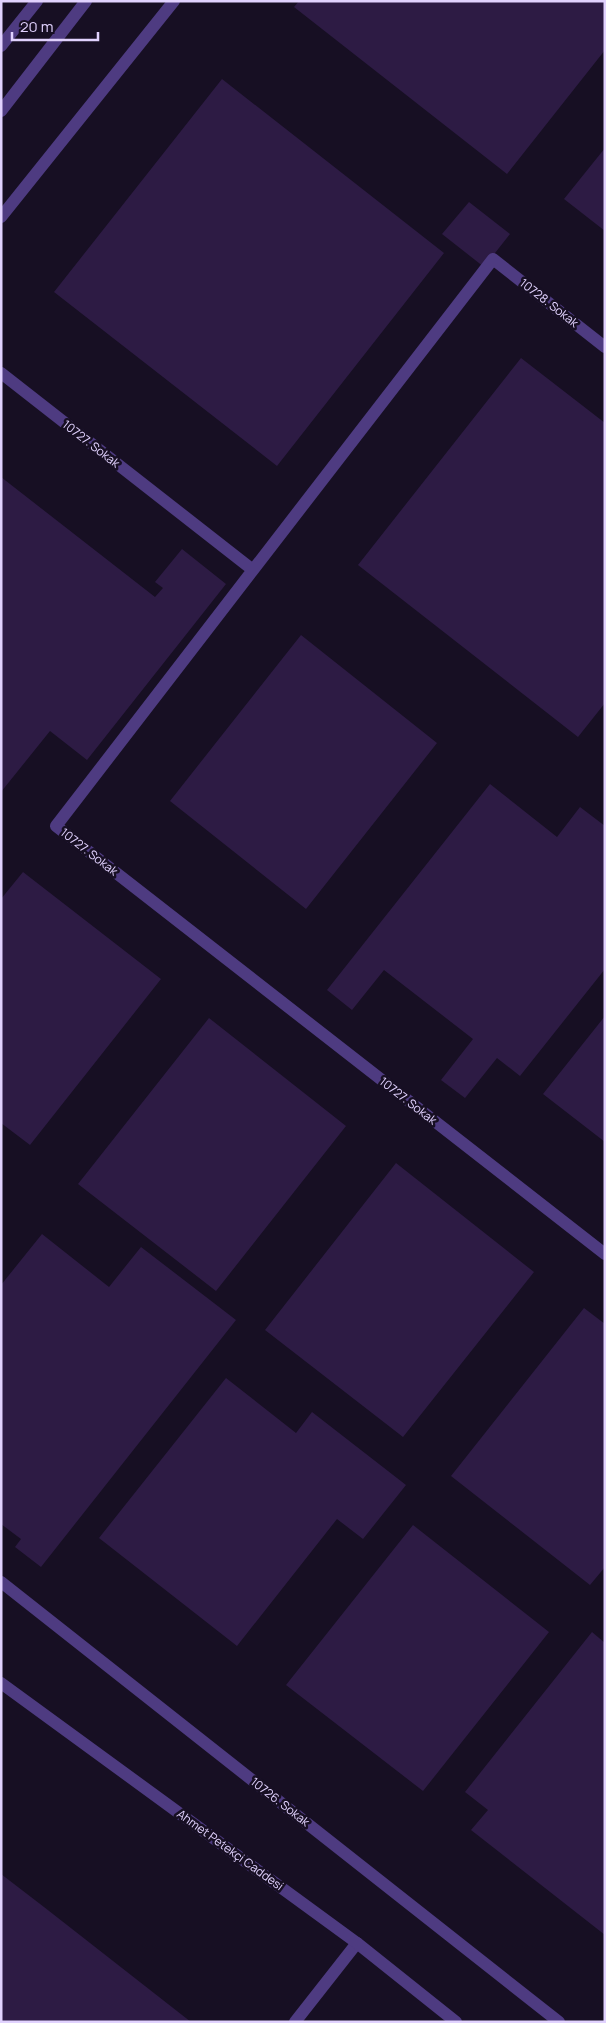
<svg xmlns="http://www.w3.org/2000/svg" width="606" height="2023" font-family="Manrope,sans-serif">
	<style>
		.building { fill: #2d1b44 }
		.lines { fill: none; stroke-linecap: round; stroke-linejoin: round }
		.service { stroke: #4e3b81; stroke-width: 12 }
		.tertiary { stroke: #4e3b81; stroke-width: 12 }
		.labels { text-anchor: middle; stroke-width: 5; stroke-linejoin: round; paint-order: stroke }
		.street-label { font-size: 12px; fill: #e1d2fe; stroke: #170f23 }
	</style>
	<rect width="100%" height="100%" fill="#170f23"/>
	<path class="building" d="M299 1H605V50L507 174 294 7Z
		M222 79 444 253 277 466 54 292Z
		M605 148V231L564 199Z
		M469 202 510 234 484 267 442 234Z
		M521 358 605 423V703L578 737 358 565Z
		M1 477 155 597 163 588 155 582 182 549 226 584 87 760 50 731 1 792Z
		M301 635 437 743 306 909 170 801Z
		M490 784 557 837 580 807 605 826V969L520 1076 497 1058 465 1098 441 1080 473 1039 384 970 352 1010 327 990Z
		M23 872 161 979 30 1145 1 1123V899Z
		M605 1016V1142L543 1094Z
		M209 1018 346 1126 216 1291 78 1184Z
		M396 1163 534 1272 403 1437 265 1330Z
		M42 1234 109 1287 141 1247 236 1320 41 1567 15 1547 21 1539 1 1524V1285Z
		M584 1308 605 1324V1567L590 1585 451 1476Z
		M226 1378 296 1433 312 1412 406 1485 363 1539 337 1519 237 1646 99 1538Z
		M413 1525 549 1632 423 1791 286 1685Z
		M592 1632 605 1643V1935L471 1830 488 1810 465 1792Z
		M1 1874 44 1907 191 2022H1Z"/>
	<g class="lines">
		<path class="service" d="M1 217 174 1
			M1 373 253 570 56 826 605 1254
			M253 570 493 259 605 347
			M1 1582 559 2022
			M295 2022 357 1943"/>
		<path class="tertiary" d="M1 46 37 1
			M1 111 86 1
			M1 1683 357 1943 456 2022"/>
	</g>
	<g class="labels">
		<g class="street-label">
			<text transform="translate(549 303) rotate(38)" y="4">10728. Sokak</text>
			<text transform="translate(91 444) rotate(38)" y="4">10727. Sokak</text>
			<text transform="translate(89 852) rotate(38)" y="4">10727. Sokak</text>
			<text transform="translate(408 1101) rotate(38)" y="4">10727. Sokak</text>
			<text transform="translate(280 1802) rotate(38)" y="4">10726. Sokak</text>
			<text transform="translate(230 1850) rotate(36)" y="4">Ahmet Petekçi Caddesi</text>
		</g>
	</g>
	<rect width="606" height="2023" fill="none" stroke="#e1d2fe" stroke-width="5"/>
	<path d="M12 32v8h86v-8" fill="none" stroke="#e1d2fe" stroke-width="2.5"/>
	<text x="20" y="32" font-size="15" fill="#e1d2fe" stroke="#170f23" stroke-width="4" paint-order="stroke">20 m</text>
</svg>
